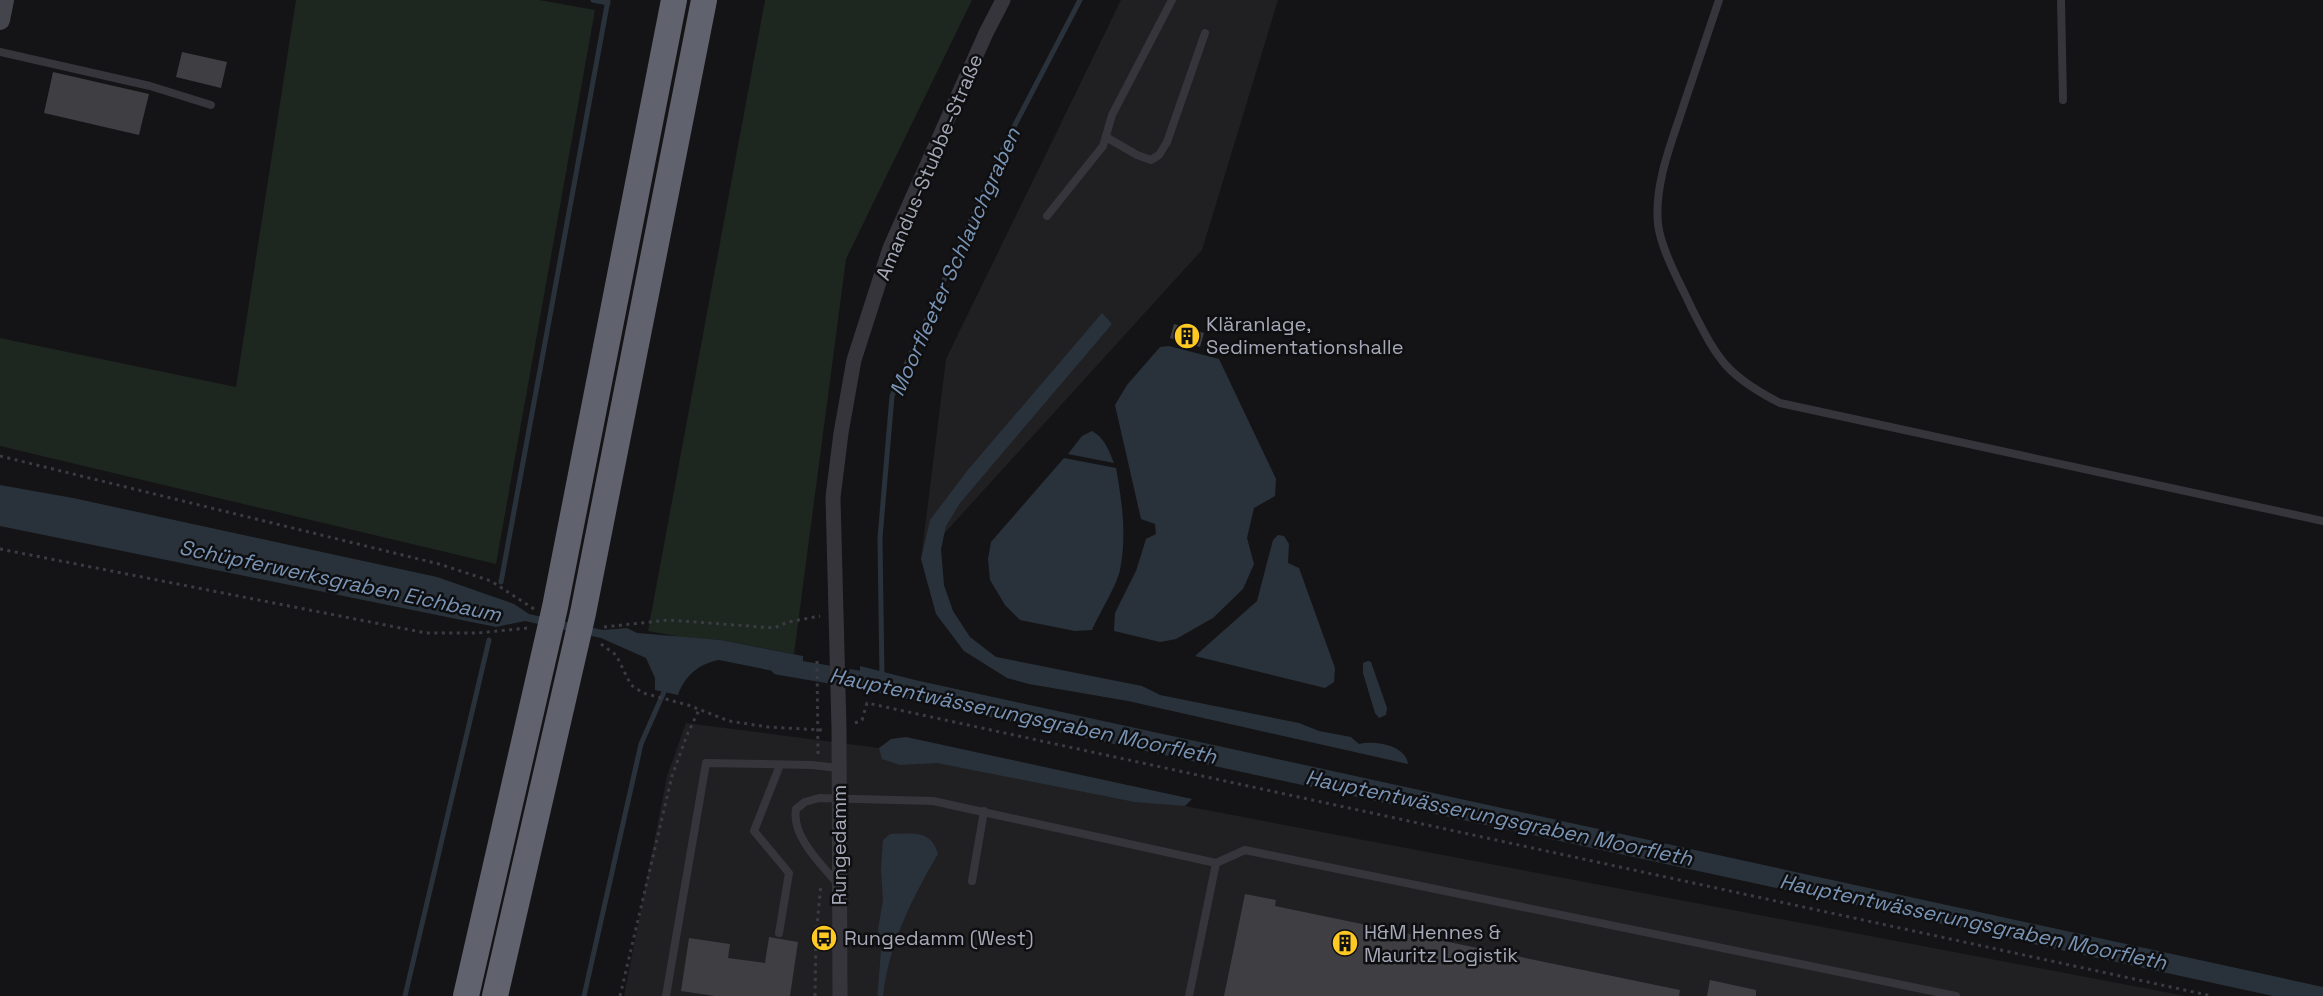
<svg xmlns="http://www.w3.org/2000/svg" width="2323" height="996" font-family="'Space Grotesk',sans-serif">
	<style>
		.built { fill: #202023 }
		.green { fill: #1e2620 }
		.water { fill: #29323b }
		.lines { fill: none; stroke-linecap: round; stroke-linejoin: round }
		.stream { stroke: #29323b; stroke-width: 5 }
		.canal { stroke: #29323b; stroke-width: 18 }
		.building { fill: #3e3e43 }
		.path { stroke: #3b3c43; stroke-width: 3; stroke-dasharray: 3 4.5; stroke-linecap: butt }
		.lane { stroke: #35353b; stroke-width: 8 }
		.street { stroke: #35353b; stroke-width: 15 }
		.secondary { stroke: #43444c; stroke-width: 20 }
		.highway { stroke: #60636d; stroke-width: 26 }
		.labels { text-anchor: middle; stroke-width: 5; stroke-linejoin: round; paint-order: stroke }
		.street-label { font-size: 20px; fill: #a5a9b7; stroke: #0f0f11 }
		.poi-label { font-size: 20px; fill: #a5a9b7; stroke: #0f0f11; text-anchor: start }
		.water-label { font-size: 21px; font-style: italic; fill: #7994b5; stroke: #0f0f11 }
	</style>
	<rect width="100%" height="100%" fill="#141416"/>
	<path class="built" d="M1121 0H1278L1202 250 921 559 946 359Z
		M686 723 879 748 2186 996H624L667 776Z"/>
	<path class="green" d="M296 0H539L595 10 496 564 0 446V338L236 387Z
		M765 0H972L846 259 794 654 721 640 681 637 648 631Z"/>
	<path class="water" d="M1102 313 1112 324 960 503 946 526 941 549 944 585 953 611 970 637 996 657 1142 686 1160 695 1299 723 1319 731 1351 737 1359 744C1374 740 1406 745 1408 764L1128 701 1029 684 1007 678 964 651 936 614 921 559 930 520 967 471Z
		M1169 346 1219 359 1276 479 1275 496 1254 508 1247 538 1254 564 1243 589 1213 618 1176 639 1160 642 1114 631 1115 613 1136 571 1146 539 1156 534 1155 524 1141 519 1115 405 1127 385 1160 347Z
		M1092 431C1105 438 1109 451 1114 463L1068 454 1082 436Z
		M1064 458 1116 468C1122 502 1127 535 1120 570 1116 587 1100 612 1092 630L1075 631 1020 620 1005 605 990 580 988 559 991 542Z
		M0 485 73 498 437 577 514 604 529 614 603 630 627 628 637 633 721 640 803 656V677L719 660C699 664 685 675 678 695L655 690V678L646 658 601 638 525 621 496 627 0 526Z
		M1278 535 1284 536 1289 544 1288 563 1299 568 1335 668 1334 682 1325 688 1195 656 1257 601 1273 540Z
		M1368 661 1371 662 1387 708 1386 715 1379 718 1375 713 1363 673V663Z
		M860 666 915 680 2323 987V996H2273L874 692 860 687Z
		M906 737 1192 799 1185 806 1135 802 937 763 900 765 882 759 879 748 891 739Z
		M890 834C912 834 931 829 938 854 912 898 889 944 883 996H879L883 949 878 930 883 900 881 870 883 840Z"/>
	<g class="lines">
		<path class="stream" d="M593 0 608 3
			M501 582 608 0
			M882 679 880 538 892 396 1006 142 1080 0
			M405 996 489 640
			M584 996 641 744 667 685
			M880 996 884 944"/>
		<path class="canal" d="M779 666 885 684"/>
	</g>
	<path class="building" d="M182 52 227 62 221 88 176 77Z
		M53 72 149 94 139 135 44 113Z
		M1174 324 1204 333 1200 347 1170 338Z
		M1245 894 1276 900 1275 906 1680 990 1679 996H1224Z
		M769 937 798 942 790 996H715L681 991 689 938 730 944 728 958 765 963Z
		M1710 980 1756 990V996H1707Z"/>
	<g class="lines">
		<path class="path" d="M0 456 439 564 491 581 534 609
			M0 549 426 633H478L528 628
			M604 627 669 620 774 628 788 622 820 616
			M601 644 616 655 631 685 643 693 688 705 729 721 768 727 822 730
			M817 661 818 755
			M855 723 862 720 867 703 2212 996
			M620 996 672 776 687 735 699 710
			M815 996 816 936 821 884"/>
		<path class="lane" d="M1719 0C1707 35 1696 69 1684 104 1672 142 1654 183 1658 224 1661 250 1681 285 1692 309 1718 360 1727 376 1780 403L2323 521
			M2061 0 2063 100
			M0 52 150 86 211 105
			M1106 137 1137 155 1151 160 1159 155 1167 142 1205 33
			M1047 216 1103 146 1112 115 1172 0
			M972 881 984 811
			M837 883C822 865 791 836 796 809L805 802 819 798 933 801 1216 863
			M779 933 789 873 754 831 780 765
			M666 996 706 763 812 765 839 768
			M1189 996 1216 863 1245 850 1956 996"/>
		<path class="street" d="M840 996 839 729 833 497 841 433 854 360 890 248 986 33 1003 0"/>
		<path class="secondary" d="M0 20 4 0"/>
		<path class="highway" d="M466 996 555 607 674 0
			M495 996 583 613 704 0"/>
	</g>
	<defs>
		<symbol id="building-disc" viewBox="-11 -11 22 22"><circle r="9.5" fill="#ffc923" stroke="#0f0f11"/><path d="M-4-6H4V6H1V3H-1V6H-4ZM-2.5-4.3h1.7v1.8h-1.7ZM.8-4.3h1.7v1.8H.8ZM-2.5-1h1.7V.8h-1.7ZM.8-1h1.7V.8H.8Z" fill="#111"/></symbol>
		<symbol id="bus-disc" viewBox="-11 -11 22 22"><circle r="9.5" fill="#ffc923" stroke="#0f0f11"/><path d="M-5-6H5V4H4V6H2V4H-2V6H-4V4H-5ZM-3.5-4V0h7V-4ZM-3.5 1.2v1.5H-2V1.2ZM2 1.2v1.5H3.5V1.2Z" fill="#111"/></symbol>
	</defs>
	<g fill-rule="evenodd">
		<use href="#building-disc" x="1172" y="321" width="30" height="30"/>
		<use href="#bus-disc" x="809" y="923" width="30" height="30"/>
		<use href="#building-disc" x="1330" y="928" width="30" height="30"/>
	</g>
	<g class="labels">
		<g class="street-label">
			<text transform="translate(929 167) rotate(-67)" y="7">Amandus-Stubbe-Straße</text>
			<text transform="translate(839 845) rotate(-90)" y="7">Rungedamm</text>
		</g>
		<g class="poi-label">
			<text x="1206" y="331">Kläranlage,<tspan x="1206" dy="23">Sedimentationshalle</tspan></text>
			<text x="1364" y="939">H&amp;M Hennes &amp;<tspan x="1364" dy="23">Mauritz Logistik</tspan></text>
			<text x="844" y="945">Rungedamm (West)</text>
		</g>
		<g class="water-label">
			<text transform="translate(955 262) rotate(-66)" y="7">Moorfleeter Schlauchgraben</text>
			<text transform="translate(340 581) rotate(12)" y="7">Schüpferwerksgraben Eichbaum</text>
			<text transform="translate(1023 716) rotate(12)" y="7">Hauptentwässerungsgraben Moorfleth</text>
			<text transform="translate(1499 818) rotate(12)" y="7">Hauptentwässerungsgraben Moorfleth</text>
			<text transform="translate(1973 922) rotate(12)" y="7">Hauptentwässerungsgraben Moorfleth</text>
		</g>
	</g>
</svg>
